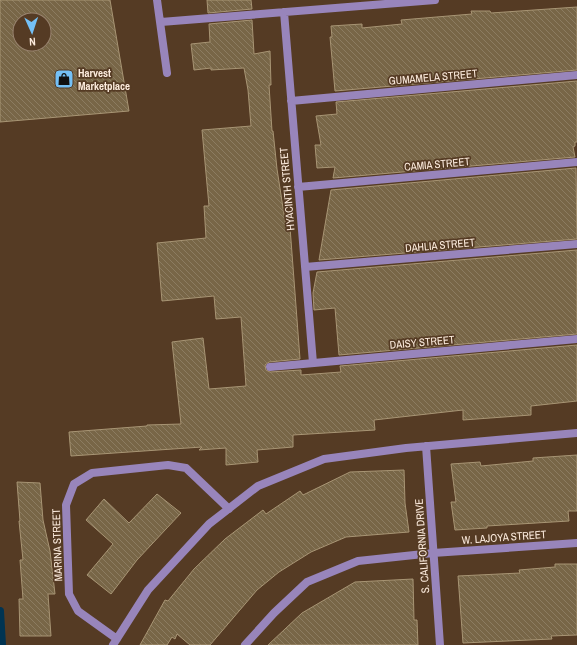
<svg xmlns="http://www.w3.org/2000/svg" width="577" height="645" font-family="'Archivo Narrow',sans-serif">
	<style>
		.lines { fill: none; stroke-linecap: round; stroke-linejoin: round }
		.stream { stroke: #003452; stroke-width: 8 }
		.building { fill: url(#building-back-hatch); stroke: #a89574; fill-rule: evenodd }
		.street { stroke: #9885bb; stroke-width: 8 }
		.labels { text-anchor: middle; stroke-width: 3.5; stroke-linejoin: round; paint-order: stroke }
		.poi-label { font-size: 11px; font-weight: bold; fill: #fdecde; stroke: #553b24; text-anchor: start }
		.street-label { font-size: 11px; fill: #fdecde; stroke: #553b24 }
	</style>
	<defs>
		<pattern id="building-back-hatch" width="6" height="6" patternUnits="userSpaceOnUse"><rect width="6" height="6" fill="#786647"/><path d="M-1 5l2 2M0 0l6 6M5-1l2 2" fill="none" stroke="#8c7c61"/></pattern>
	</defs>
	<rect width="100%" height="100%" fill="#553b24"/>
	<g class="lines">
		<path class="stream" d="M0 611 2 645"/>
	</g>
	<path class="building" d="M0 0H110L129 111 0 122ZM20 20H44V44H20Z
		M207 0H251L252 9 208 13Z
		M577 7V70L335 91 330 37H332L331 26 362 24V28L402 24 401 20 472 14 471 11H490L491 13Z
		M252 20 254 54 270 51 271 85H269L272 131H273L277 169 286 227H290L300 359 269 362 265 365 266 370 270 372 301 370V375L341 372 340 366 577 345V401L531 406V415L463 420V410L374 420 375 430 293 435V447L257 450 258 462 226 465V448L199 450 202 447 71 456 69 432 147 426V425L181 424 172 342 203 338 209 389 246 386 241 317 216 319 214 296 162 301 157 243 206 238 204 206H209L202 130 251 126 248 90 244 68 211 70V68L194 70 191 44 210 42 209 24Z
		M577 81V142H575V146L573 147 575 157 333 178 335 167 317 168 315 145H321L316 116 337 114 336 102Z
		M576 168 577 239 319 260 331 190Z
		M577 250V334L339 355 335 308 314 310 313 293 317 272Z
		M577 455V511H568L569 521 487 526V528L455 530 451 502H456L451 464 480 462 481 466 533 461V458Z
		M404 470 405 503 409 532 346 537 311 552 279 572 257 590 210 645H190L177 634 175 639 172 637 167 645H140L165 600 168 601 194 569 225 539 263 510 266 514 300 491 303 495 350 472Z
		M17 482 40 483 43 520 50 551 55 594H48L51 636H20L19 599H23L20 560H23L19 521H20Z
		M157 494 181 513 137 560 111 594 87 575 113 544 86 520 104 499 129 523Z
		M555 564H577V635L551 636 552 639 463 643 458 576 520 573 519 570 555 567Z
		M413 579 414 620H417L418 645H268L302 613 355 582Z"/>
	<g class="lines">
		<path class="street" d="M157 0 167 73
			M284 12 313 363
			M161 22 435 0
			M291 101 577 75
			M298 187 577 162
			M305 267 577 244
			M270 367 577 339
			M426 446 440 645
			M117 639 78 611 69 594 66 505 74 484 92 473 168 465 186 468 229 509
			M113 645 148 590 209 524 258 486 324 459 406 448 577 433
			M245 645 274 613 307 582 358 561 433 553 577 543"/>
	</g>
	<defs>
		<symbol id="shop-square" viewBox="-11 -11 22 22"><rect x="-9" y="-9" width="18" height="18" rx="4" fill="#74c0f6" stroke="#553b24"/><path d="M-5-2.5h2.3a2.7 3.5 0 0 1 5.4 0H5L5.5 6h-11ZM-1.5-2.5h3a1.5 2.3 0 0 0-3 0Z" fill="#111"/></symbol>
	</defs>
	<g fill-rule="evenodd">
		<use href="#shop-square" x="53" y="68" width="22" height="22"/>
	</g>
	<g class="labels">
		<g class="poi-label">
			<text x="78" y="77">Harvest<tspan x="78" dy="13">Marketplace</tspan></text>
		</g>
		<g class="street-label">
			<text transform="translate(433 77) rotate(-5)" y="4">GUMAMELA STREET</text>
			<text transform="translate(437 164) rotate(-5)" y="4">CAMIA STREET</text>
			<text transform="translate(287 189) rotate(-95)" y="4">HYACINTH STREET</text>
			<text transform="translate(440 245) rotate(-5)" y="4">DAHLIA STREET</text>
			<text transform="translate(422 342) rotate(-5)" y="4">DAISY STREET</text>
			<text transform="translate(504 537) rotate(-4)" y="4">W. LAJOYA STREET</text>
			<text transform="translate(57 545) rotate(-92)" y="4">MARINA STREET</text>
			<text transform="translate(422 546) rotate(-94)" y="4">S. CALIFORNIA DRIVE</text>
		</g>
	</g>
	<g transform="translate(32 32) rotate(177)"><circle r="19" fill="#553b24" stroke="#98826e"/>
	<path d="M0-3L7 15L0 10L-7 15Z" fill="#74c0f6"/>
	<text y="-6" font-size="11" font-weight="bold" text-anchor="middle" fill="#fdecde">N</text>
	</g>
</svg>
